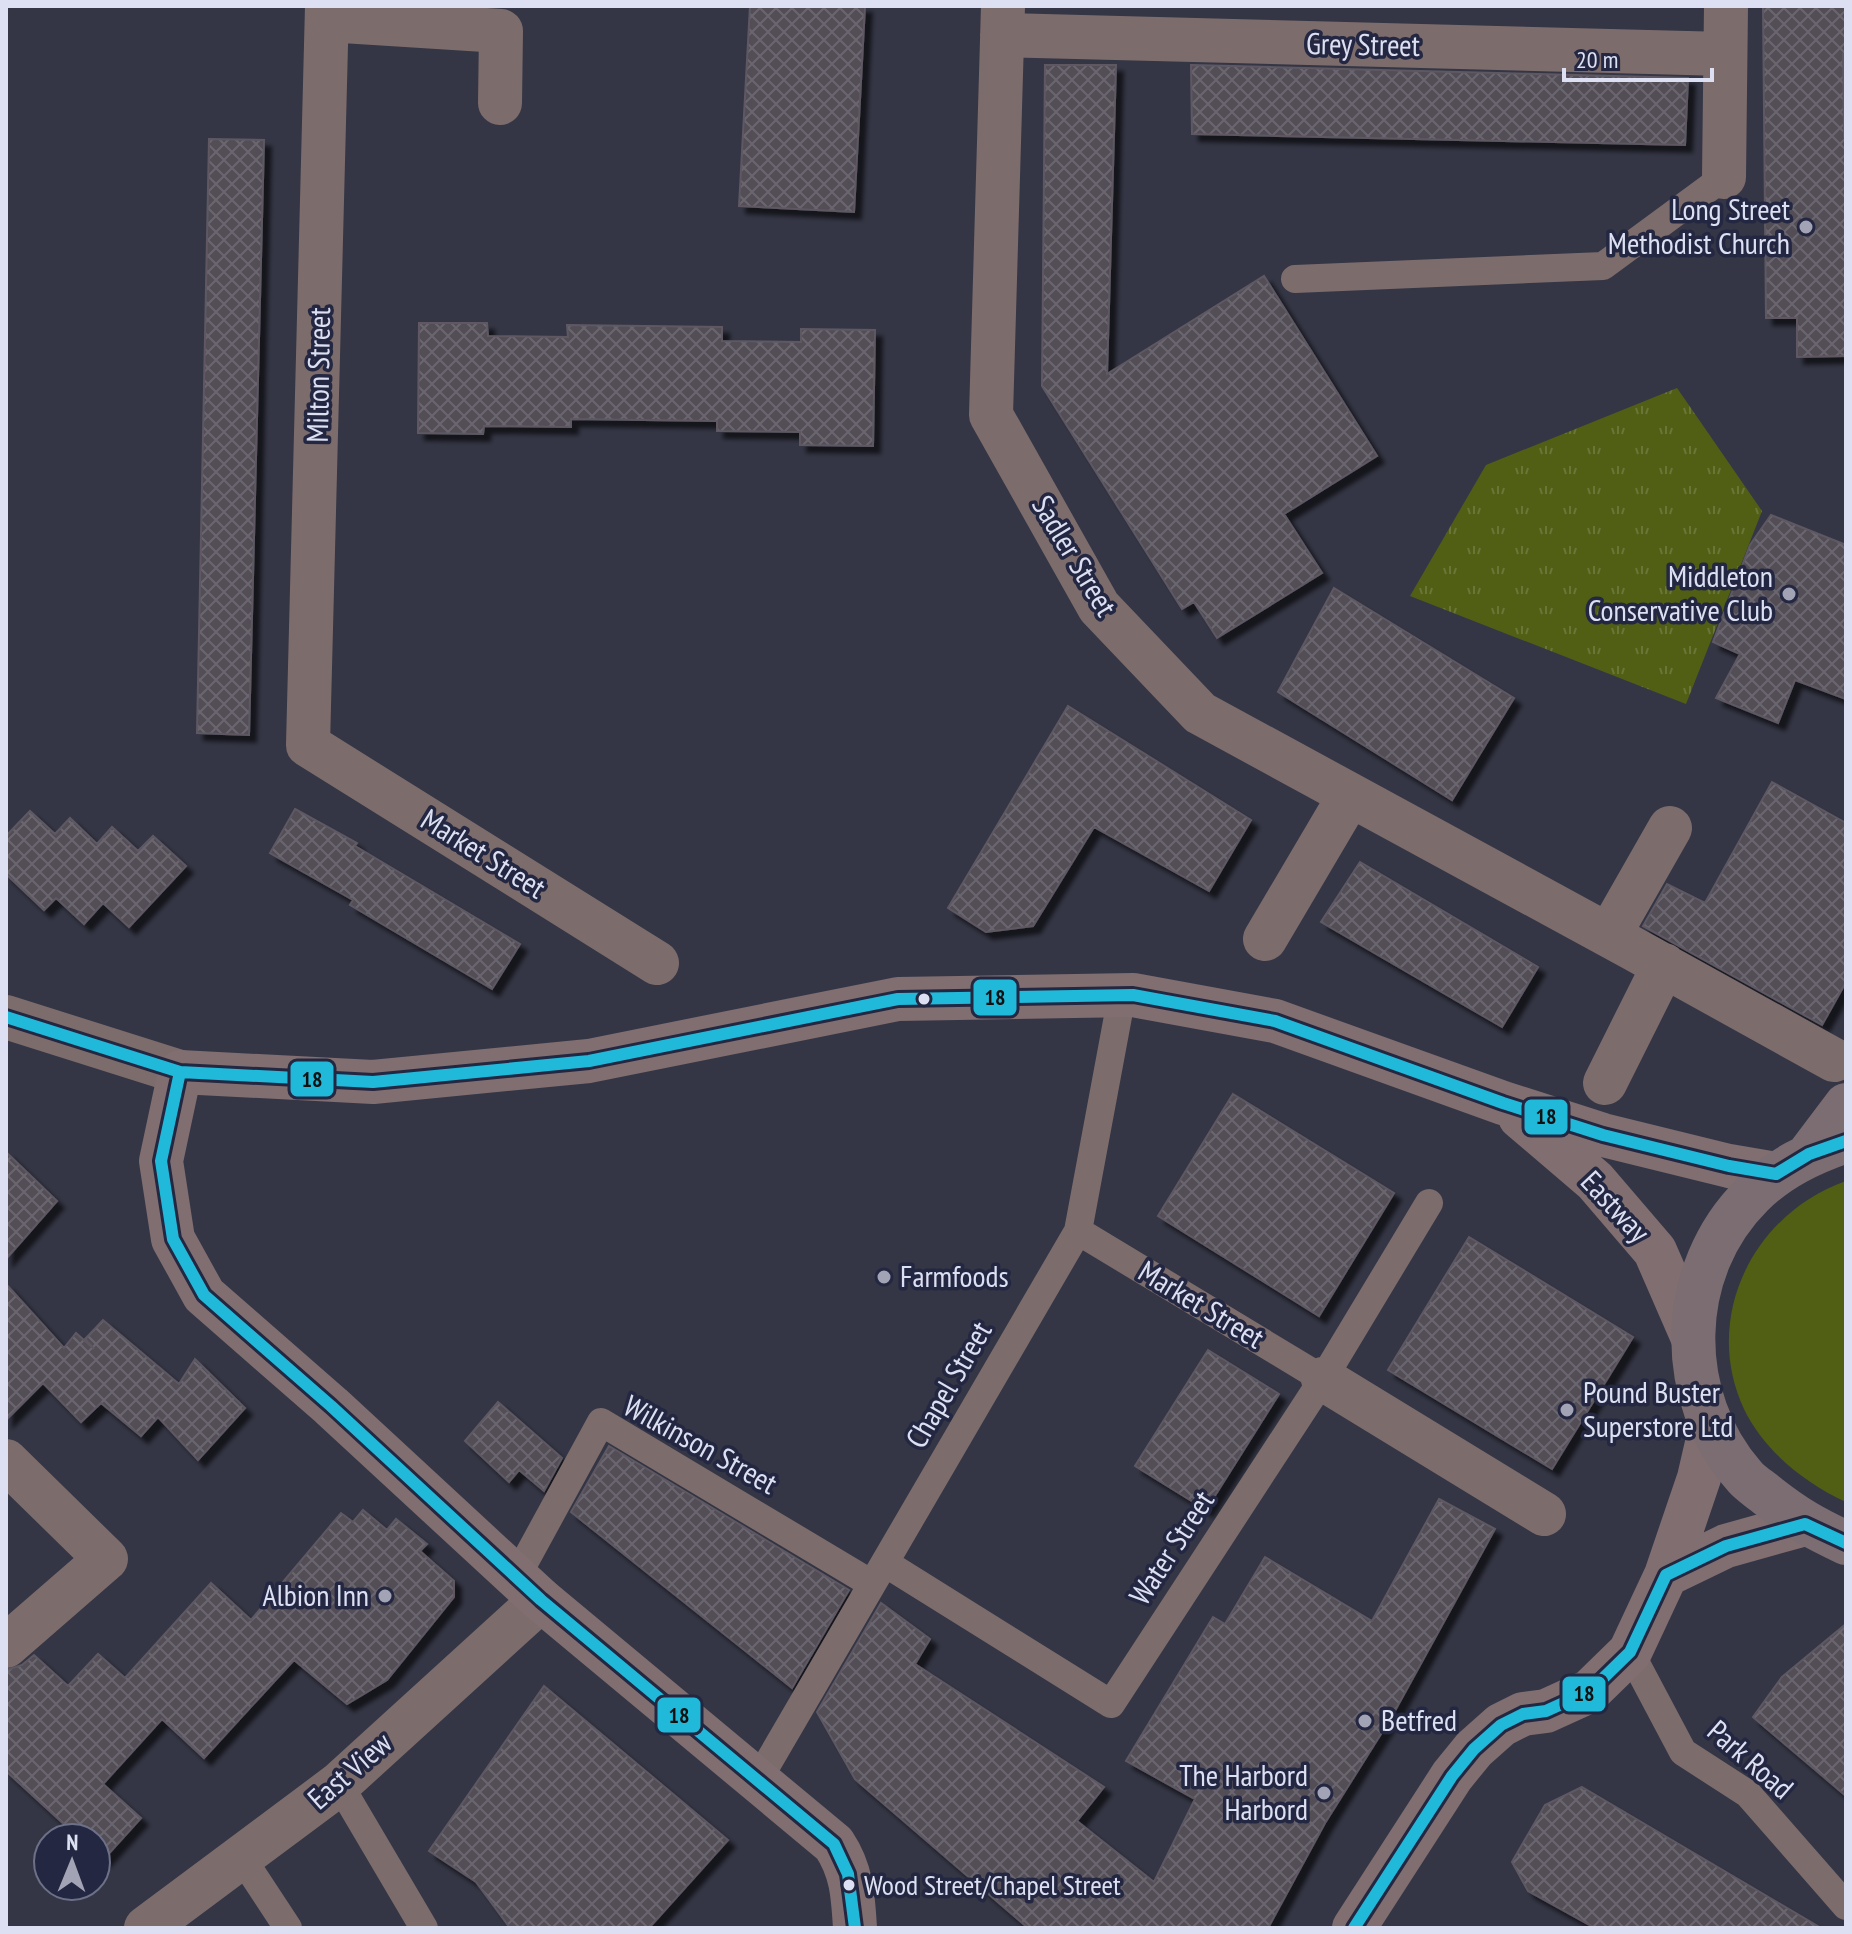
<svg xmlns="http://www.w3.org/2000/svg" width="1852" height="1934" viewBox="0 0 1852 1934" font-family="'PT Sans Narrow',sans-serif">
<style>
.grass{fill:#515f15}
.park{fill:url(#park-tufts)}
.building{fill:url(#building-cross-hatch);stroke:#5e5963;stroke-width:2;filter:url(#shadow)}
.lines{fill:none;stroke-linecap:round;stroke-linejoin:round}
.lane{stroke:#7d6c6c;stroke-width:28}
.street{stroke:#7d6c6c;stroke-width:44}
.secondary{stroke:#806e70;stroke-width:44}
.primary{stroke:#7b6d71;stroke-width:44}
.bus-1-casing{stroke:#232741;stroke-width:18}
.bus-1{stroke:#20b9da;stroke-width:12}
.poi-dot{fill:#a2a4b5;stroke:#232741;stroke-width:3}
.bus-dot{fill:#dde0f2;stroke:#232741;stroke-width:3}
.labels{text-anchor:middle;stroke-width:7;stroke-linejoin:round;paint-order:stroke}
.bus-label{font-size:28px;fill:#dde0f2;stroke:#232741;text-anchor:start}
.street-label{font-size:30px;fill:#dde0f2;stroke:#232741}
.poi-label{font-size:30px;fill:#dde0f2;stroke:#232741;text-anchor:end}
.line-badge{stroke:#232741;stroke-width:3}
.pale-badge-label{font-size:22px;text-anchor:middle;font-weight:bold;fill:#111}
</style>
<defs>
<pattern id="park-tufts" width="24" height="20" patternUnits="userSpaceOnUse" patternTransform="scale(2)"><rect width="24" height="20" fill="#515f15"/><path d="M3 7l-1-3M5 7V3M7 7l1-3M15 17l-1-3M17 17v-4M19 17l1-3" fill="none" stroke="#6a7638"/></pattern>
<pattern id="building-cross-hatch" width="8" height="8" patternUnits="userSpaceOnUse" patternTransform="scale(2)"><rect width="8" height="8" fill="#524d57"/><path d="M0 0l8 8M0 8l8-8" fill="none" stroke="#6a6670"/></pattern>
<filter id="shadow"><feDropShadow dx="7" dy="7" stdDeviation="2" flood-color="#0009"/></filter>
</defs>
<rect width="100%" height="100%" fill="#343645"/>
<!-- grass -->
<path class="grass" d="M1846 1181V1502C1805 1483 1764 1451 1744 1409 1701 1317 1754 1213 1846 1181Z"/>
<!-- park -->
<path class="park" d="M1677 388 1762 511 1686 704 1410 596 1486 465Z"/>
<!-- building -->
<path class="building" d="M750 6H865L854 212 739 206Z
M1763 6H1846V54H1843L1844 137H1846V356L1797 357V318H1766Z
M1045 65H1116L1107 374 1264 276 1377 456 1284 514 1322 573 1217 638 1194 602 1182 609 1042 386Z
M1191 65 1688 78 1685 145 1192 134Z
M209 139 264 140 249 735 197 733Z
M419 323H487L488 336 568 337 567 325 722 327V341L801 342V329L875 330 873 446 800 445V432L717 431V421L571 419V427L484 426 483 434 418 433Z
M1771 515 1846 545V699L1795 680 1778 723 1716 698 1740 654 1713 642 1750 545Z
M1334 588 1514 698 1452 800 1278 692Z
M1068 706 1251 820 1209 891 1094 827 1033 926 986 932 948 908Z
M1772 782 1846 823V982L1822 1025 1643 926 1667 884 1705 903Z
M295 809 357 843 355 846 520 944 492 989 350 905 353 900 270 853Z
M30 811 55 834 70 818 97 844 112 827 138 851 153 836 186 866 129 927 103 903 84 924 56 898 44 910 6 874V836Z
M1360 862 1538 967 1502 1027 1321 922Z
M1233 1094 1394 1193 1319 1316 1158 1216Z
M6 1152 57 1201 6 1259Z
M1469 1237 1633 1337 1552 1469 1388 1370Z
M6 1284 64 1348 76 1333 94 1349 85 1339 103 1320 179 1384 195 1359 245 1408 198 1460 158 1417 141 1436 101 1403 81 1422 43 1383 6 1420Z
M1208 1350 1279 1394 1206 1510 1135 1466Z
M498 1402 562 1458 544 1491 519 1470 509 1482 465 1441Z
M609 1446 849 1590 792 1688 571 1512Z
M1439 1499 1495 1529 1391 1718 1325 1823 1268 1928H1028L855 1779 817 1712 881 1603 930 1639 915 1664 1104 1787 1077 1821 1154 1882 1195 1799 1126 1761 1213 1617 1225 1624 1265 1557 1372 1621Z
M363 1510 387 1530 396 1519 427 1544 420 1551 454 1581V1597L387 1680 347 1704 294 1660 204 1758 162 1719 103 1784 141 1818 103 1860 96 1853V1838H79L6 1771V1670L22 1665 34 1655 68 1686 98 1654 125 1678 211 1583 251 1620 341 1513 353 1522Z
M1846 1624V1796L1753 1717 1782 1677Z
M544 1686 728 1840 649 1928H510L476 1882 429 1851Z
M1582 1787 1821 1928H1595L1528 1891 1512 1862 1545 1805Z"/>
<g class="lines">
<!-- lane -->
<path class="lane" d="M1295 279 1603 266 1724 177
M1078 1231 1323 1379
M885 1563 1111 1704 1323 1379 1429 1203
M517 1576 601 1422 872 1584
M1630 1652 1683 1752 1748 1794 1846 1906
M758 1780 1078 1231 1122 995
M339 1784 424 1928
M242 1858 288 1928"/>
<!-- street -->
<path class="street" d="M327 6 308 745 657 963
M1003 6 991 415 1099 607 1200 713 1630 947 1834 1060
M327 20 501 31 500 103
M1002 35 1725 54
M1724 177 1726 6
M1609 935 1670 828
M1265 939 1350 795
M6 1017 180 1072
M1605 1083 1664 965
M1323 1379 1544 1514
M6 1461 106 1559 6 1646
M146 1928 339 1784 541 1600"/>
<!-- secondary -->
<path class="secondary" d="M1520 1117 1595 1181 1655 1251 1692 1336
M1666 1575 1726 1546 1805 1524
M855 1928C853 1896 852 1871 834 1844L541 1600 331 1406 204 1295 173 1239 161 1161 180 1072 373 1082 589 1061 898 999 1133 995 1275 1021 1503 1103 1603 1135 1729 1166 1776 1174
M1354 1928 1452 1776 1474 1749 1501 1725 1523 1714 1546 1711 1590 1691 1630 1652 1666 1575 1699 1478 1711 1426"/>
<!-- primary -->
<path class="primary" d="M1846 1141C1811 1153 1779 1168 1752 1195 1676 1270 1674 1397 1745 1477 1751 1484 1761 1490 1768 1496 1796 1518 1814 1528 1846 1543
M1809 1154 1846 1105"/>
<defs>
<path id="bus-1" d="M6 1017 180 1072 373 1082 589 1061 898 999 1133 995 1275 1021 1503 1103 1603 1135 1729 1166 1776 1174 1809 1154 1846 1141
M180 1072 161 1161 173 1239 204 1295 331 1406 541 1600 834 1844 848 1874 855 1928
M1354 1928 1452 1776 1474 1749 1501 1725 1523 1714 1546 1711 1590 1691 1630 1652 1666 1575 1726 1546 1805 1524 1846 1543"/>
</defs>
<!-- bus-1 casing -->
<use href="#bus-1" class="bus-1-casing"/>
<!-- bus-1 -->
<use href="#bus-1" class="bus-1"/>
</g>
<!-- markers -->
<g class="poi-dot">
<circle cx="1806" cy="227" r="8"/>
<circle cx="1789" cy="594" r="8"/>
<circle cx="884" cy="1277" r="8"/>
<circle cx="1567" cy="1410" r="8"/>
<circle cx="385" cy="1596" r="8"/>
<circle cx="1365" cy="1721" r="8"/>
<circle cx="1324" cy="1793" r="8"/>
</g>
<g class="bus-dot">
<circle cx="924" cy="999" r="7"/>
<circle cx="849" cy="1885" r="7"/>
</g>
<g class="labels">
<!-- bus labels -->
<g class="bus-label">
<text x="864" y="1895">Wood Street/Chapel Street</text>
</g>
<!-- street labels -->
<g class="street-label">
<text transform="translate(1363 45) rotate(1)" y="10">Grey Street</text>
<text transform="translate(319 375) rotate(-89)" y="10">Milton Street</text>
<text transform="translate(1074 556) rotate(59)" y="10">Sadler Street</text>
<text transform="translate(483 854) rotate(32)" y="10">Market Street</text>
<text transform="translate(1615 1207) rotate(47)" y="10">Eastway</text>
<text transform="translate(1201 1305) rotate(31)" y="10">Market Street</text>
<text transform="translate(949 1385) rotate(-60)" y="10">Chapel Street</text>
<text transform="translate(700 1445) rotate(29)" y="10">Wilkinson Street</text>
<text transform="translate(1172 1548) rotate(-57)" y="10">Water Street</text>
<text transform="translate(1750 1760) rotate(41)" y="10">Park Road</text>
<text transform="translate(350 1771) rotate(-41)" y="10">East View</text>
</g>
<!-- poi labels -->
<g class="poi-label">
<text x="1790" y="220">Long Street<tspan x="1790" dy="34">Methodist Church</tspan></text>
<text x="1773" y="587">Middleton<tspan x="1773" dy="34">Conservative Club</tspan></text>
<text x="900" y="1287" text-anchor="start">Farmfoods</text>
<text x="1583" y="1403" text-anchor="start">Pound Buster<tspan x="1583" dy="34">Superstore Ltd</tspan></text>
<text x="369" y="1606">Albion Inn</text>
<text x="1381" y="1731" text-anchor="start">Betfred</text>
<text x="1308" y="1786">The Harbord<tspan x="1308" dy="34">Harbord</tspan></text>
</g>
</g>
<g class="line-badge">
<rect x="972" y="978" width="46" height="39" rx="8" fill="#20b9da"/>
<rect x="289" y="1060" width="46" height="38" rx="8" fill="#20b9da"/>
<rect x="1523" y="1098" width="46" height="38" rx="8" fill="#20b9da"/>
<rect x="1561" y="1675" width="46" height="38" rx="8" fill="#20b9da"/>
<rect x="656" y="1696" width="46" height="38" rx="8" fill="#20b9da"/>
</g>
<g class="pale-badge-label">
<text x="995" y="1005">18</text>
<text x="312" y="1087">18</text>
<text x="1546" y="1124">18</text>
<text x="1584" y="1701">18</text>
<text x="679" y="1723">18</text>
</g>
<!-- border -->
<rect width="1852" height="1934" fill="none" stroke="#dde0f2" stroke-width="16"/>
<!-- north arrow -->
<g transform="translate(72 1862) rotate(1)"><circle r="38" fill="#232741" stroke="#6d7188" stroke-width="2"/>
<path d="M0-6L14 30L0 20L-14 30Z" fill="#a2a4b5"/>
<text y="-12" font-size="22" font-weight="bold" text-anchor="middle" fill="#dde0f2">N</text>
</g>
<!-- scale -->
<path d="M1564 68v12h148v-12" fill="none" stroke="#dde0f2" stroke-width="4"/>
<text x="1576" y="68" font-size="24" fill="#dde0f2" stroke="#232741" stroke-width="6" paint-order="stroke">20 m</text>
</svg>
